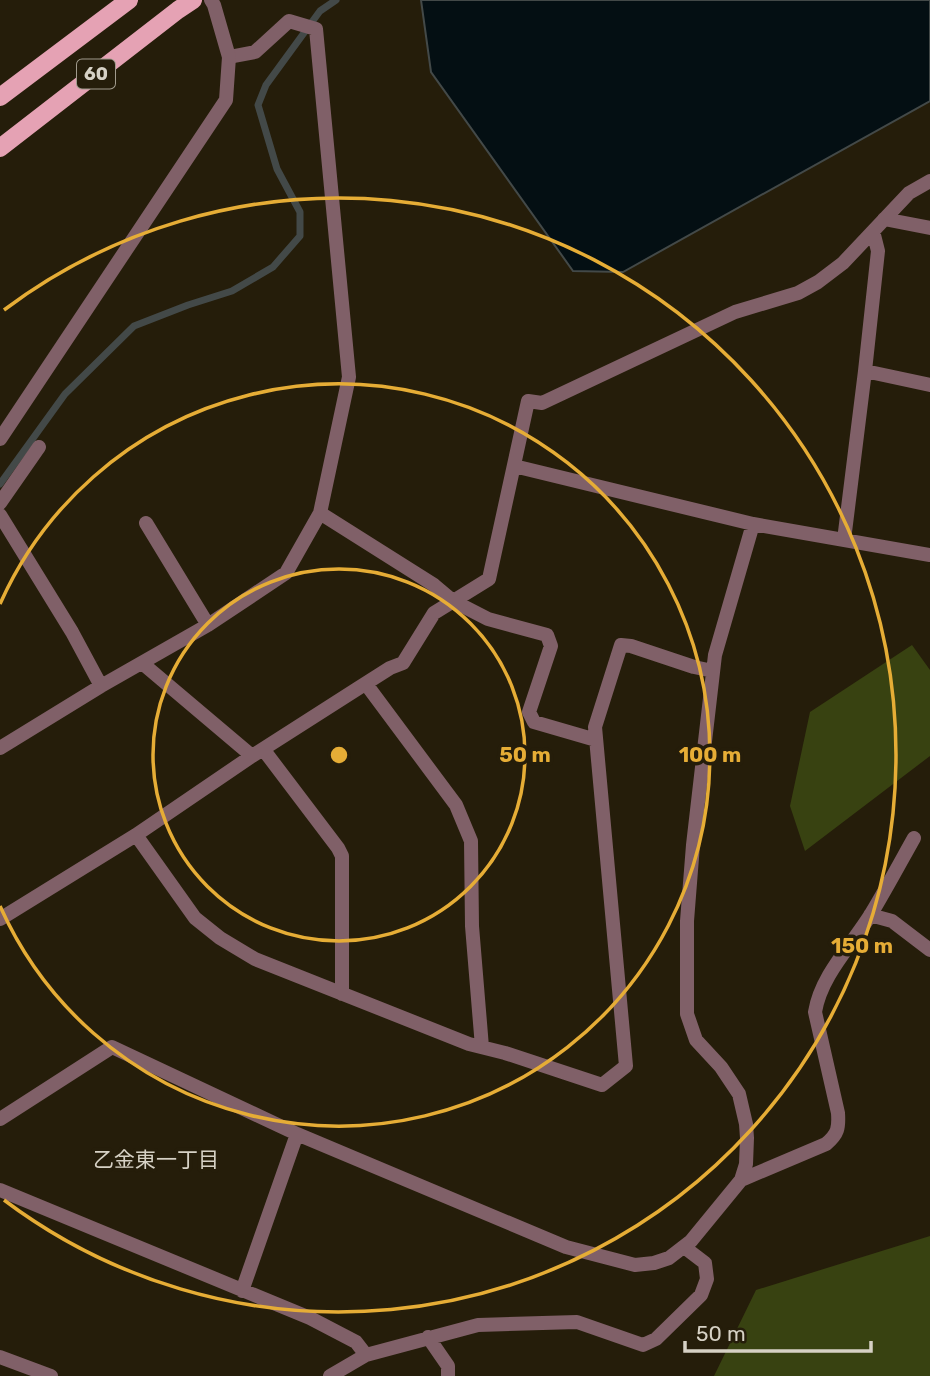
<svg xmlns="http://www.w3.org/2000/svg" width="930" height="1376" viewBox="0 0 930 1376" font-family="Rubik,'Noto Sans JP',sans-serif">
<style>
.green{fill:#384211}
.water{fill:#040f13;stroke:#434948;stroke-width:2}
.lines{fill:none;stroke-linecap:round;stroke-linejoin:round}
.stream{stroke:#434948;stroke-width:7}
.minor{stroke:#806068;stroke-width:14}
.tertiary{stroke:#806068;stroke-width:14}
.primary{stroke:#e5a2b4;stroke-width:18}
.ring{fill:none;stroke:#e6ad36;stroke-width:3.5}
.labels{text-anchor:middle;stroke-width:7;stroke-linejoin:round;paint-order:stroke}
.shield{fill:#251d0a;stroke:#a19b8d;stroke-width:2}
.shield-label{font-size:18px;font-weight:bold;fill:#d6d1c5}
.neighbourhood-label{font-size:21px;fill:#d6d1c5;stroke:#251d0a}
.centre{fill:#e6ad36;stroke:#251d0a;stroke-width:3.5}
.ring-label{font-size:21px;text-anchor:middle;font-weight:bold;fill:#e6ad36;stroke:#251d0a;stroke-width:7;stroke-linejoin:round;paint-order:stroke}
</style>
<rect width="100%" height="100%" fill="#251d0a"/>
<!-- green -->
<path class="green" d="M912 645 930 670V756L805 851 790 806 810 712Z
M930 1236V1376H714L756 1290Z"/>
<!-- water -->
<path class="water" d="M421 0H930V101L623 272 573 271 431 72Z"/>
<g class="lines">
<!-- stream -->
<path class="stream" d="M0 484 65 394 134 326 188 305 232 291 273 267 300 236V212L277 169 258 105 266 85 320 11 336 0"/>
<!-- minor -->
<path class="minor" d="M884 219 930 228
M865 371 930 385
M514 466 753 524 930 555
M0 503 39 447
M320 513 434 585 453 601 488 619 547 635 551 646 529 712 534 722 596 740
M0 515 72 632 101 686
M146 523 208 625
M844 540 865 371 878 251 873 231
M142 663 252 756
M366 684 456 805 471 841 472 926 482 1047
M0 748 101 686 208 625 286 573 320 513 349 377 316 29 289 21 255 52 229 57
M263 749 338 848 342 856V994
M136 835 195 918 220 938 255 959 469 1044 505 1053 602 1085 626 1066 595 727 621 645 631 646 694 667 713 671
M870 915 892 921 930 950
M0 919 136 835 252 756 357 689 390 668 403 663 434 613 489 579 528 401 542 403 735 312 798 293 818 282 843 263 909 193 930 181
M0 1119 112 1047 297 1134 566 1247 635 1265 654 1263 669 1258 691 1241 741 1180 746 1164 747 1138 746 1124 739 1094 721 1067 696 1040 687 1014V921L693 845 715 655 753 524
M741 1180 826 1144C838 1134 839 1128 838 1113L815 1012C821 975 852 945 871 914 886 889 900 863 914 838
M0 1190 310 1318 356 1342 366 1355
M242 1291 297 1134
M428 1337 448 1366V1376
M0 1357 51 1376
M330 1376 366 1355 478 1325 577 1322 643 1345 656 1339 701 1295 707 1279 705 1263 684 1247"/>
<!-- tertiary -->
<path class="tertiary" d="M0 439 226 100 229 57 214 5 211 0"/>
<!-- primary -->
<path class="primary" d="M0 97 129 0
M0 148 178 10 193 0"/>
</g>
<!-- distance rings -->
<g class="ring">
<circle cx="339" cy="755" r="186"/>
<path d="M0 604A371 371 0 1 1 0 906"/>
<path d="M4 310A557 557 0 1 1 4 1200"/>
</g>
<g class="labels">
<!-- shield labels -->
<rect class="shield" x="77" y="59.5" width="38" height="29" rx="5"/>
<g class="shield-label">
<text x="96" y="80">60</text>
</g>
<!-- neighbourhood labels -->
<g class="neighbourhood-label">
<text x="156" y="1167">乙金東一丁目</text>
</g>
</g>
<circle cx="339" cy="755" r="10" class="centre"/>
<g class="ring-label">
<text x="525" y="762">50 m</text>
<text x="710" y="762">100 m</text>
<text x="862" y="953">150 m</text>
</g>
<!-- scale -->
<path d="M685 1341v10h186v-10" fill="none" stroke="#d6d1c5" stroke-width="3.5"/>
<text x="696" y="1341" font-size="21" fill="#d6d1c5" stroke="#251d0a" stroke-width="5" paint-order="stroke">50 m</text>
</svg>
